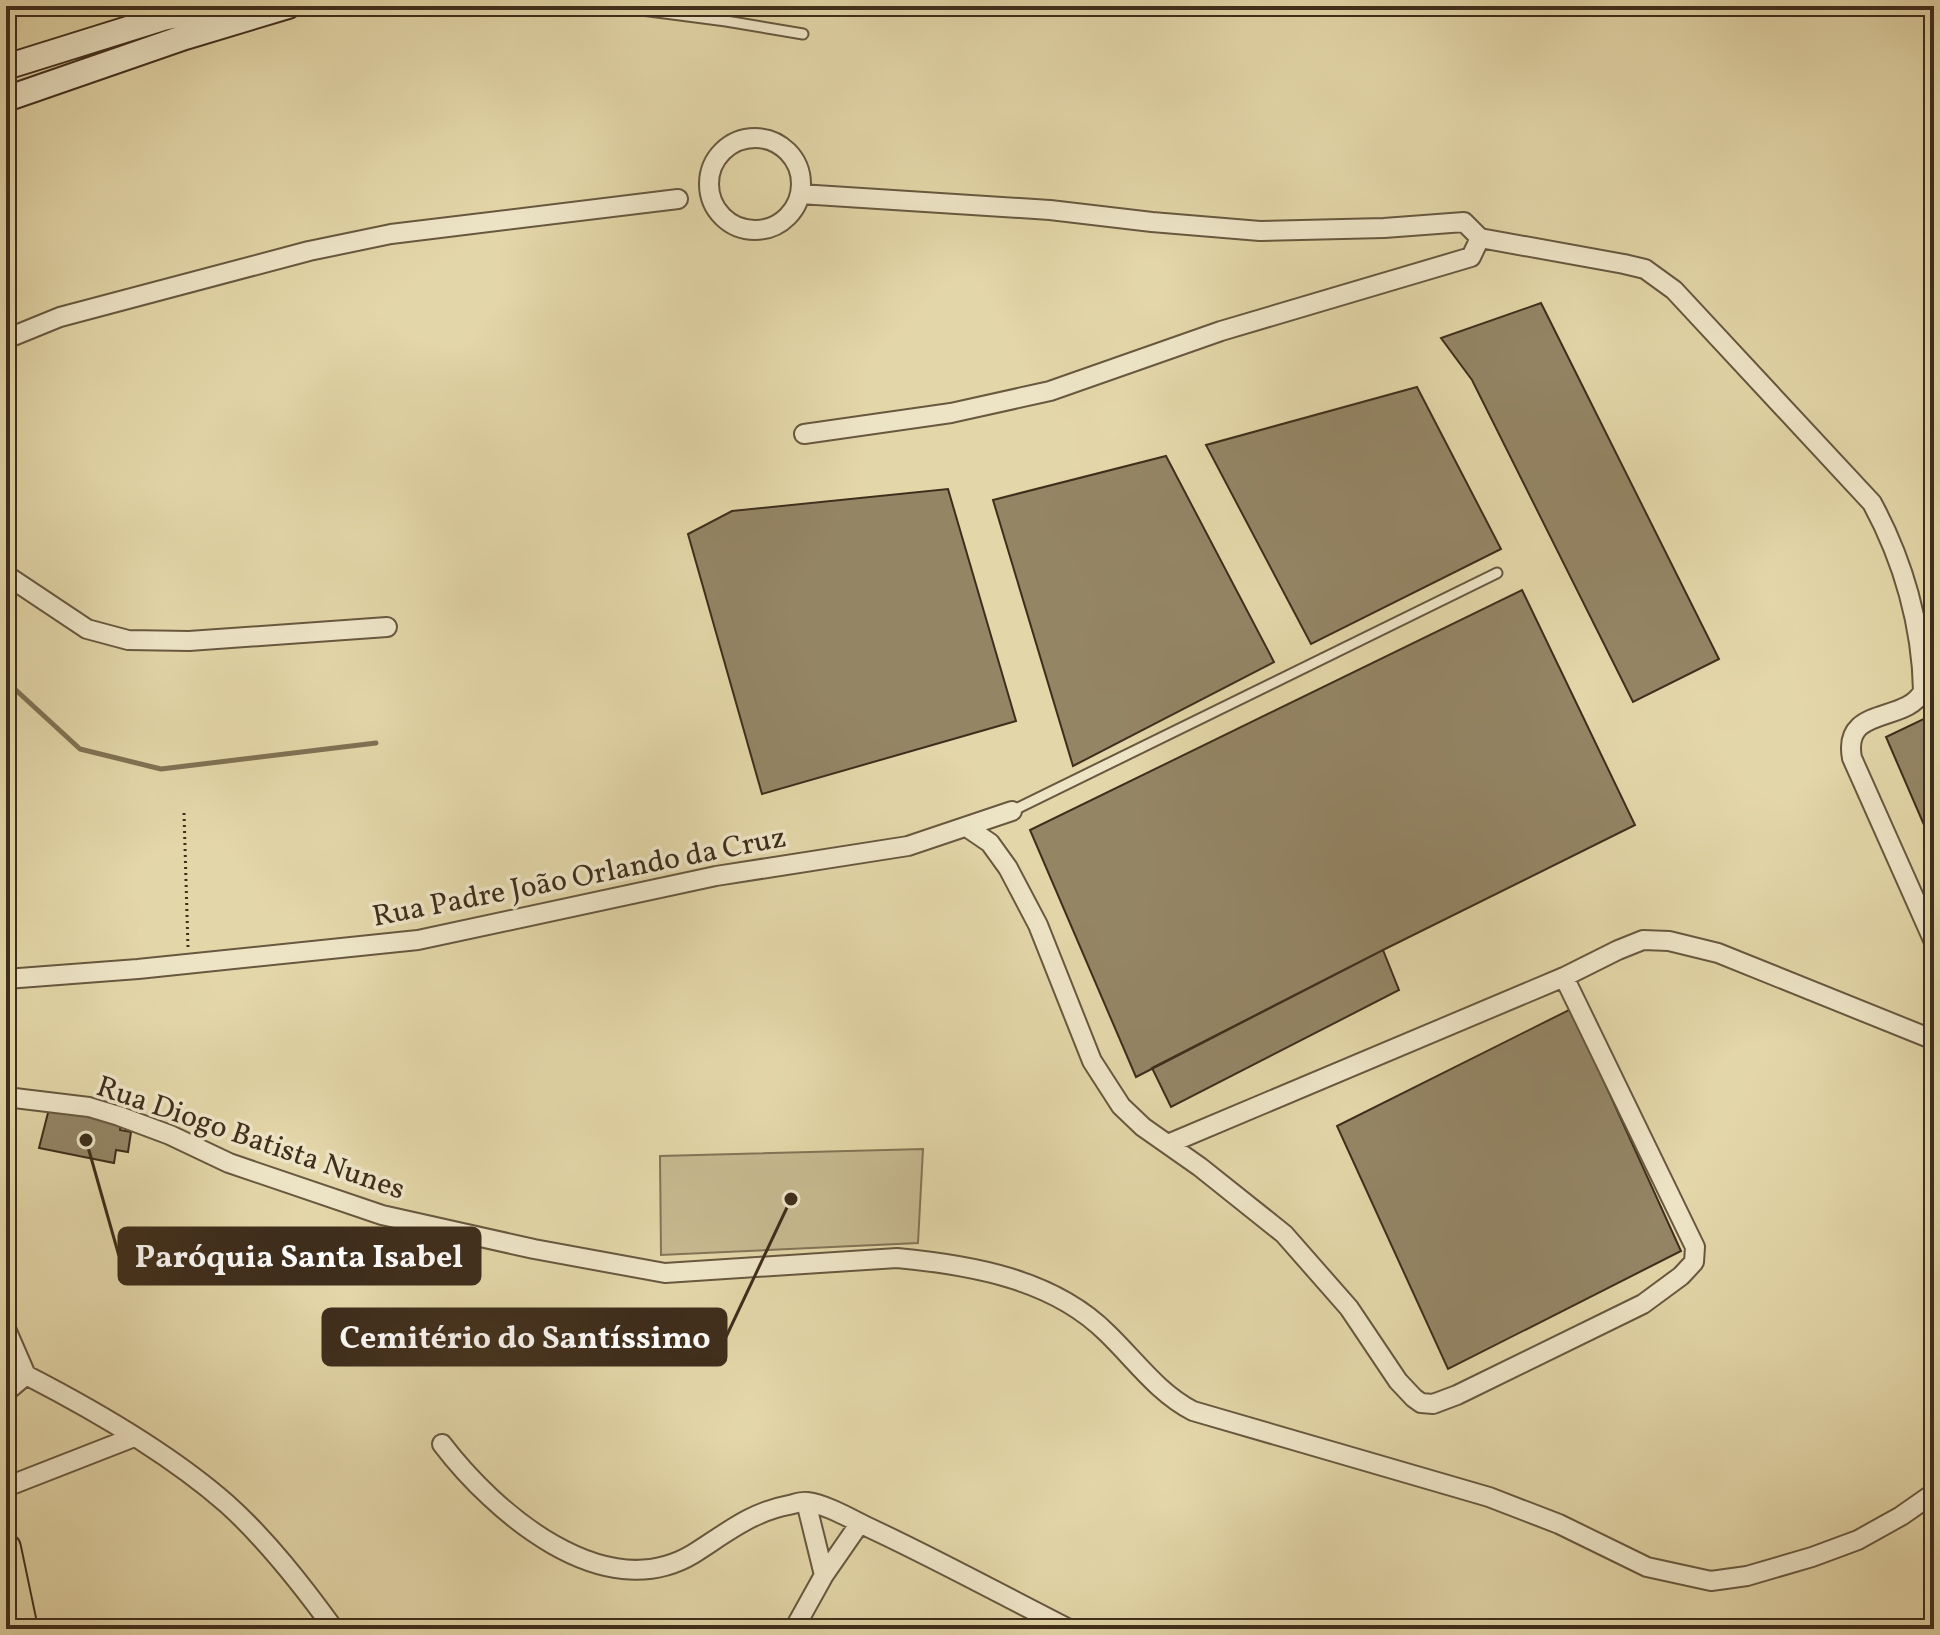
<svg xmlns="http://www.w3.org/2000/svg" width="1940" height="1635" viewBox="0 0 1940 1635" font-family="Vollkorn,serif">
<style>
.green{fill:#c7b990;stroke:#837456;stroke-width:2}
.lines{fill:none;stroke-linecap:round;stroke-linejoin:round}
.stream{stroke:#807153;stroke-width:5}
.building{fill:#948565;stroke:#3f2e1c;stroke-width:2}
.lane-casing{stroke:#68583f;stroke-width:13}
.street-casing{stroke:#68583f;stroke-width:22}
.secondary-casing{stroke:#3f2e1c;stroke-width:28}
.primary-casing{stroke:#3f2e1c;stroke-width:32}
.path{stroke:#3f2e1c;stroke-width:3;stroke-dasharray:2 4;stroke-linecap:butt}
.lane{stroke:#ede4c6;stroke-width:9}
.street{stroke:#ede4c6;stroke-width:18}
.secondary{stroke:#ede4c6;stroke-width:24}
.primary{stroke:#e3d6a8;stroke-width:28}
.labels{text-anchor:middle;stroke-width:7;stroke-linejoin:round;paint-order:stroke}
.street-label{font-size:30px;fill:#3f2e1c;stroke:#ede4c6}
.leader{fill:none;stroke:#3f2e1c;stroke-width:3}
.callout-dot{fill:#3f2e1c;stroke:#ede4c6;stroke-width:3}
.callout{fill:#3f2e1c;stroke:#3f2e1c;stroke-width:3}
.callout-label{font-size:32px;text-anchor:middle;font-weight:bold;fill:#fff}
</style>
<rect width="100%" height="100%" fill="#e3d6a8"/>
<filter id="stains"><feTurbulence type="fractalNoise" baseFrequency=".0025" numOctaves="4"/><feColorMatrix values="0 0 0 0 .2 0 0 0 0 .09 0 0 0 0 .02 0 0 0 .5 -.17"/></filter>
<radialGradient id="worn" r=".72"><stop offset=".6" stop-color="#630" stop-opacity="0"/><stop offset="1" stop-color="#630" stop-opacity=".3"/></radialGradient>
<!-- green -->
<path class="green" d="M923 1149 918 1243 661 1255 660 1156Z"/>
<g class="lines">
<!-- stream -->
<path class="stream" d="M6 681 80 749 161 769 376 743"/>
</g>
<!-- building -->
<path class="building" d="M1541 303 1719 659 1633 702 1472 380 1441 338Z
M1417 387 1501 549 1311 644 1206 445Z
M1166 456 1274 662 1073 766 993 500Z
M948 489 1016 721 762 794 688 534 732 511Z
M1522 590 1635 825 1383 950 1136 1077 1030 830Z
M1934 714V848L1886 737Z
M1383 950 1399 990 1171 1107 1152 1068Z
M1571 1009 1681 1251 1448 1369 1337 1126Z
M50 1105 121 1122 120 1130 131 1132 128 1152 116 1150 114 1163 39 1148Z"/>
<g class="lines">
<defs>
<path id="lane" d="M611 6 726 21 803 34
M1012 811 1497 573"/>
<path id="street" d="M709 184a46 46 0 1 1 92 0a46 46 0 1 1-92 0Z
M800 194 1050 210 1152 222 1260 231 1384 228 1464 222 1480 238 1624 264 1645 269 1674 290 1872 503C1903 560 1922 626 1923 691 1906 724 1842 705 1852 758L1934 942
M6 339 60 317 309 251 391 234 678 199
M804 434 951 413 1050 391 1221 331 1471 257 1480 238
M6 575 87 629 128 640 189 641 387 627
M968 828 990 843 1008 868 1038 925 1092 1061 1121 1106 1143 1127 1200 1167 1284 1234 1349 1308 1398 1381 1414 1398 1421 1403 1433 1404 1457 1395 1643 1304 1681 1276 1694 1262 1695 1247 1564 977 1618 950 1643 940 1669 941 1718 953 1934 1040
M6 979 138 969 418 940 716 876 908 846 1012 811
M6 1097 89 1107 119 1116 170 1135 229 1163 382 1215 534 1249 665 1273 897 1258C971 1265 1053 1279 1107 1333 1135 1360 1158 1393 1193 1411L1489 1497 1559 1524 1647 1567 1711 1581 1747 1576 1812 1557 1858 1540 1901 1516 1934 1493
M1168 1144 1564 977
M6 1329 26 1375
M26 1375C94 1410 169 1453 227 1504 267 1540 302 1585 334 1629
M6 1392 26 1375
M442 1444C493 1511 603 1608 693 1554 725 1534 751 1512 789 1505 794 1504 802 1501 807 1502 829 1505 854 1521 874 1530 940 1561 1004 1596 1069 1629
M6 1487 134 1437
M806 1502 824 1575
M794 1629 824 1575 860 1523"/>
<path id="secondary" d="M6 67 163 18 218 6
M6 99 185 37 288 6"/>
<path id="primary" d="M6 1548 23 1629"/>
</defs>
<!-- lane casing -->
<use href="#lane" class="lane-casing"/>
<!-- street casing -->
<use href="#street" class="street-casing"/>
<!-- secondary casing -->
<use href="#secondary" class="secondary-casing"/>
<!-- primary casing -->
<use href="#primary" class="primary-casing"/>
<!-- path -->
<path class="path" d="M184 813 188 948"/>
<!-- lane -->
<use href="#lane" class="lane"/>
<!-- street -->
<use href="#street" class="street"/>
<!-- secondary -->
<use href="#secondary" class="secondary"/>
<!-- primary -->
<use href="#primary" class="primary"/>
</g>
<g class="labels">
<!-- street labels -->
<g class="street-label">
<text transform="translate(579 876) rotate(-11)" y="10">Rua Padre João Orlando da Cruz</text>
<text transform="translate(251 1137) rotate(19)" y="10">Rua Diogo Batista Nunes</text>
</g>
</g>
<!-- callouts -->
<path class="leader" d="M86 1140L119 1256M791 1199L726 1337"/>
<g class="callout-dot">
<circle cx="86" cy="1140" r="8"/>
<circle cx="791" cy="1199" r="8"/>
</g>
<g class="callout">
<rect x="119" y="1228" width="361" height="56" rx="8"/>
<rect x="323" y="1309" width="403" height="56" rx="8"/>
</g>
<g class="callout-label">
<text x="299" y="1267">Paróquia Santa Isabel</text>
<text x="525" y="1348">Cemitério do Santíssimo</text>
</g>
<!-- margin -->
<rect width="1940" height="1635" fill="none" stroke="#e3d6a8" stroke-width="32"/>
<rect x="8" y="8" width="1924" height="1619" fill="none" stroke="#3f2e1c" stroke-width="4"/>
<rect x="16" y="16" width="1908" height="1603" fill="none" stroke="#3f2e1c" stroke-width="2"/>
<rect width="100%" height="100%" filter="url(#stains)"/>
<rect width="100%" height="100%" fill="url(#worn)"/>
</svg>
